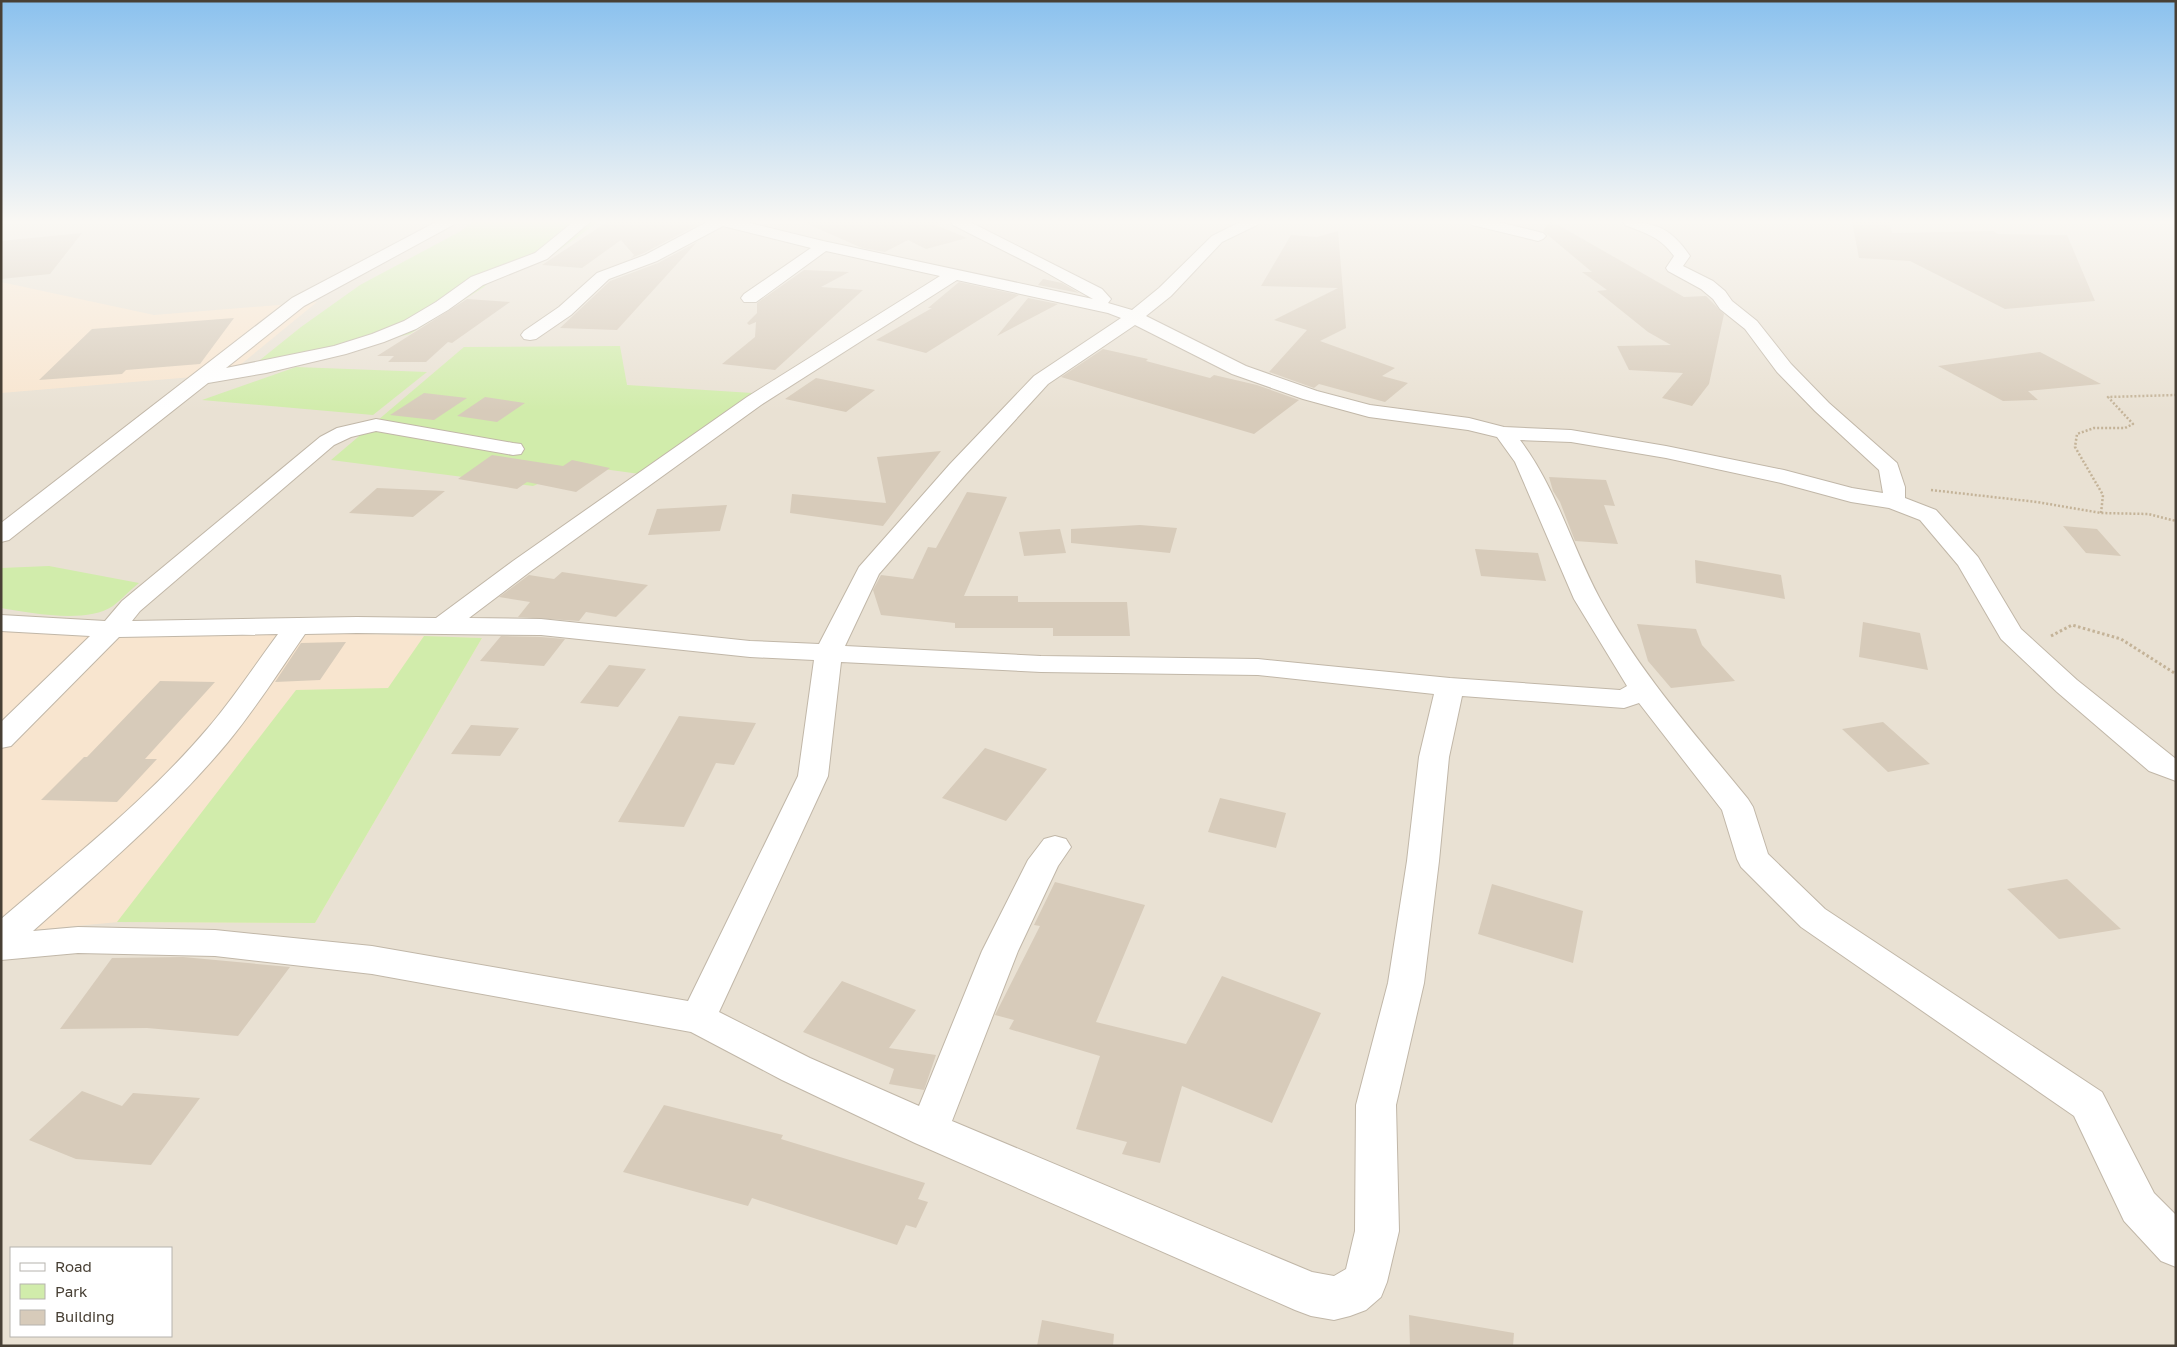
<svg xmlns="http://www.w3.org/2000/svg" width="2177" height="1347" viewBox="0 0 2177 1347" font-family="'Golos Text',sans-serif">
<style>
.residential{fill:#e9e1d3;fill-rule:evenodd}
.commercial{fill:#f8e5cf}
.green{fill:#d1ecab}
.building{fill:#d7cbba}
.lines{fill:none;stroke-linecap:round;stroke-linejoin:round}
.minor-casing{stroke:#c1b7a8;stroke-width:2}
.path-far1{stroke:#c4b398;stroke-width:2.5;stroke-dasharray:2 2;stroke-linecap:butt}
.path{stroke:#c4b398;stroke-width:3;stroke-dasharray:2.5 2.5;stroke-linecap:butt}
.minor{fill:#fff;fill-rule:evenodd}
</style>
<rect width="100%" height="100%" fill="#f4efe6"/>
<!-- residential -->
<path class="residential" d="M1 222H2176V1346H1ZM11 1248H171V1336H11Z"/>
<!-- commercial -->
<path class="commercial" d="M1 282 154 315 317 302 229 374 1 393Z
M216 629 482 638 315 923 119 922 1 933V630Z"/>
<!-- green -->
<path class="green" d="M472 222H598L551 256 501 270 484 287 410 334 324 355 250 368 301 327 360 285 461 231Z
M620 346 627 385 768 394 662 477 581 466 533 486 331 460 464 347Z
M296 367 427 372 373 415 202 400Z
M49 566 139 583C130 590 122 599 113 606 86 624 31 613 1 608V568Z
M424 636 482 638 315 923 117 922 296 690 388 688Z"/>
<!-- building -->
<path class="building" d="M607 222H703L644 253 631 258 634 255 621 240 582 268 542 265Z
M803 222H942L936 225 967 238 926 249 908 240 885 252 862 248Z
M1549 222H1553L1684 297 1706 296 1724 314 1709 384 1692 406 1662 398 1683 373 1629 370 1617 346 1671 345 1648 332 1597 291 1607 290 1582 272H1592L1543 231Z
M1852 222H1889L1892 233 1993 231 1998 234 2067 235 2095 301 2005 309 1910 261 1859 258Z
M1338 231 1346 328 1320 341 1395 368 1382 376 1408 383 1385 402 1319 384 1314 388 1269 372 1307 330 1274 320 1338 288 1261 286 1291 235 1317 237Z
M82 233 50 274 1 279V241Z
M697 242 617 330 560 328 610 281 658 263Z
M804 270 849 272 821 287 863 290 775 370 722 364 755 337 756 322 749 325 747 323 757 313V303Z
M1043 279 1062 283 1079 293 1038 285Z
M959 282 1019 295 926 353 876 340 932 308H928Z
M1028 298 1058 304 997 336Z
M467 299 510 302 452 343 448 342 426 362H388L394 356H377Z
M234 318 200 364 126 370 122 374 39 380 92 329Z
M1103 349 1148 359 1146 361 1210 378 1214 375 1257 385 1299 400 1254 434 1061 377Z
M2040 352 2101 384 2028 391 2038 400 2003 401 1938 366Z
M816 378 875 390 846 412 785 399Z
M424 393 467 398 434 420 390 415Z
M485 397 525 403 497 422 457 416Z
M941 451 883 526 790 513 792 494 886 503 877 457Z
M492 455 563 466 572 460 610 468 576 492 527 482 517 489 458 479Z
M1549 477 1606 480 1615 506 1604 505 1618 544 1575 541 1560 502 1553 491Z
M377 488 445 491 413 517 349 513Z
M967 492 1007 497 964 596H1018V602H1127L1130 636H1053V628H955V623L881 615 873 590 881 575 913 579 928 547 936 548Z
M727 505 720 531 648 535 657 509Z
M1140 525 1177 528 1170 553 1071 543V529Z
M2063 526 2097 529 2121 556 2086 553Z
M1060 529 1066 553 1024 556 1019 532Z
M1475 549 1538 553 1546 581 1481 576Z
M1695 560 1781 575 1785 599 1696 583Z
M562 572 648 585 616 617 586 612 579 621 518 617 530 602 499 597 529 575 554 579Z
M1863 622 1920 633 1928 670 1859 657Z
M1637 624 1696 629 1702 645 1735 681 1671 688 1648 661Z
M501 636 541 637 565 639 544 666 480 661Z
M346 642 320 680 275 682 301 643Z
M609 665 646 669 618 707 580 703Z
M160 681 215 682 145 759H157L117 802 41 800 84 757H87Z
M679 716 756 723 734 765 716 763 684 827 618 822Z
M1883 722 1930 764 1888 772 1842 729Z
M471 725 519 728 500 756 451 754Z
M985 748 1047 769 1006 821 942 798Z
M1220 798 1286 813 1276 848 1208 832Z
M2067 879 2121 929 2059 939 2007 889Z
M1055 882 1145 905 1096 1022 1186 1044 1222 976 1321 1013 1272 1123 1182 1086 1160 1163 1122 1154 1127 1142 1076 1129 1100 1056 1009 1029 1014 1020 995 1015 1040 926 1034 925Z
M1492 884 1583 911 1573 963 1478 934Z
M183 957 290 967 238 1036 147 1028 60 1029 112 958Z
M842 981 916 1010 889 1048 936 1055 924 1090 889 1084 894 1069 803 1032Z
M82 1091 122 1106 133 1093 200 1098 151 1165 76 1159 29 1140Z
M664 1105 783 1135 781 1139 925 1183 918 1199 928 1202 916 1228 906 1225 897 1245 752 1198 748 1206 623 1172Z
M1409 1315 1514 1333 1513 1346H1410Z
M1042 1320 1114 1334 1113 1346H1037Z"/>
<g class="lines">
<defs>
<path id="minor" d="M436 222H455L453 225 304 306 226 368 334 346 372 334 404 321 436 302 471 277 535 253 573 222H590L547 259 483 285 448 310 416 329 384 342 346 354 266 373 208 383 9 540 1 542V523L292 298Z
M707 222H746L823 241 1093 299 1042 270 953 225 951 222H970L1102 289 1111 299 1108 303 1132 310 1159 288 1212 236 1240 222H1259L1257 225 1222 242 1171 296 1146 316 1246 366 1317 391 1370 405 1469 418 1504 427 1571 430 1666 446 1784 470 1852 488 1883 493 1879 470 1815 411 1777 372 1745 329 1720 309 1713 299 1701 289 1668 271 1666 268 1674 256C1659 236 1647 234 1625 225L1623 222C1656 222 1671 228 1690 256L1683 266 1713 281 1725 291 1732 301 1757 321 1791 364 1829 403 1897 463 1905 487V498L1936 510 1978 557 2021 629 2077 680 2176 759V781L2149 771 2057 692 2001 639 1958 565 1920 520 1889 508 1851 502 1781 483 1666 458 1571 442 1520 440C1556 487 1572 547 1600 599 1639 672 1696 735 1748 799L1753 807 1768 854 1825 909 2102 1092 2154 1193 2176 1215V1267L2161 1261 2124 1221 2074 1116 1801 927 1741 867 1737 859 1722 810 1639 703 1624 708 1462 696 1449 757 1439 861 1424 983 1396 1105 1399 1231 1387 1282 1381 1297 1366 1310 1350 1316 1334 1320 1311 1316 1295 1310 915 1143 782 1080 691 1032 372 974 215 956 78 953 1 960V919C72 858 147 800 208 728 233 699 255 665 278 634L119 637 11 746 1 748V722L90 636 1 631V615L105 621 122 601 320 437 337 428 376 419 513 443 521 444 524 449 521 454 513 455 376 431 351 437 334 445 140 611 132 621 357 617 436 618 513 561 747 397 940 276 826 251 756 302H744L741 298 744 294 811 248 723 226 657 261 609 279 571 315 536 339 530 340 524 339 521 335 524 331 559 307 597 273 645 255ZM957 280 1108 313 1121 318 1034 376 950 464 859 567 819 644 750 641 541 619 469 618 531 571 761 405ZM1135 325 1232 374 1303 399 1369 417 1468 430 1497 437 1515 462 1574 599 1627 686 1620 690 1450 678 1258 659 1041 656 845 646 879 574 966 474 1048 384ZM357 633 541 635 750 657 814 660 798 776 688 1001 372 946 215 930 78 927 33 931C100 871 170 812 228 742 256 708 280 670 305 634ZM841 662 1041 672 1258 675 1434 694 1419 757 1407 861 1388 983 1356 1105 1355 1231 1346 1269 1334 1276 1312 1272 952 1121 1018 951 1058 866 1071 847 1066 839 1055 836 1044 839 1028 860 982 951 919 1106 810 1058 719 1012 828 776Z
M1470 222H1498L1543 233 1546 236 1543 239 1538 241 1472 225Z"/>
</defs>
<!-- minor casing -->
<use href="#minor" class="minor-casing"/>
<!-- path-far1 -->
<path class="path-far1" d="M1931 490 2037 502 2101 513 2148 514 2176 521
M2101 513 2103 495 2075 447 2077 434 2094 428H2125L2133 424 2108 397 2176 395"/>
<!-- path -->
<path class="path" d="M2051 636 2072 625 2121 639 2176 674"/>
<!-- minor -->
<use href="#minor" class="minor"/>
</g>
<!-- sky -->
<linearGradient id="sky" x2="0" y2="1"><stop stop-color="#8ac1ee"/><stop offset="0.54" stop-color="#faf8f4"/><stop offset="1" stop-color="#faf8f4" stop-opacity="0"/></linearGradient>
<rect width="2177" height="411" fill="url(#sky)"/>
<!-- border -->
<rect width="2177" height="1347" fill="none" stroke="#484035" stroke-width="5"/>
<!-- legend -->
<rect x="10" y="1247" width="162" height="90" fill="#ffffff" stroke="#b6b3ae"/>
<rect x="20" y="1263" width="25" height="8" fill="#ffffff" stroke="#b6b3ae"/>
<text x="55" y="1272" font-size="15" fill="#484035">Road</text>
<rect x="20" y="1284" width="25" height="15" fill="#d1ecab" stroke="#b6b3ae"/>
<text x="55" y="1297" font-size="15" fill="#484035">Park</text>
<rect x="20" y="1310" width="25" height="15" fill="#d7cbba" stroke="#b6b3ae"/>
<text x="55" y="1322" font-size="15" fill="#484035">Building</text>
</svg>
